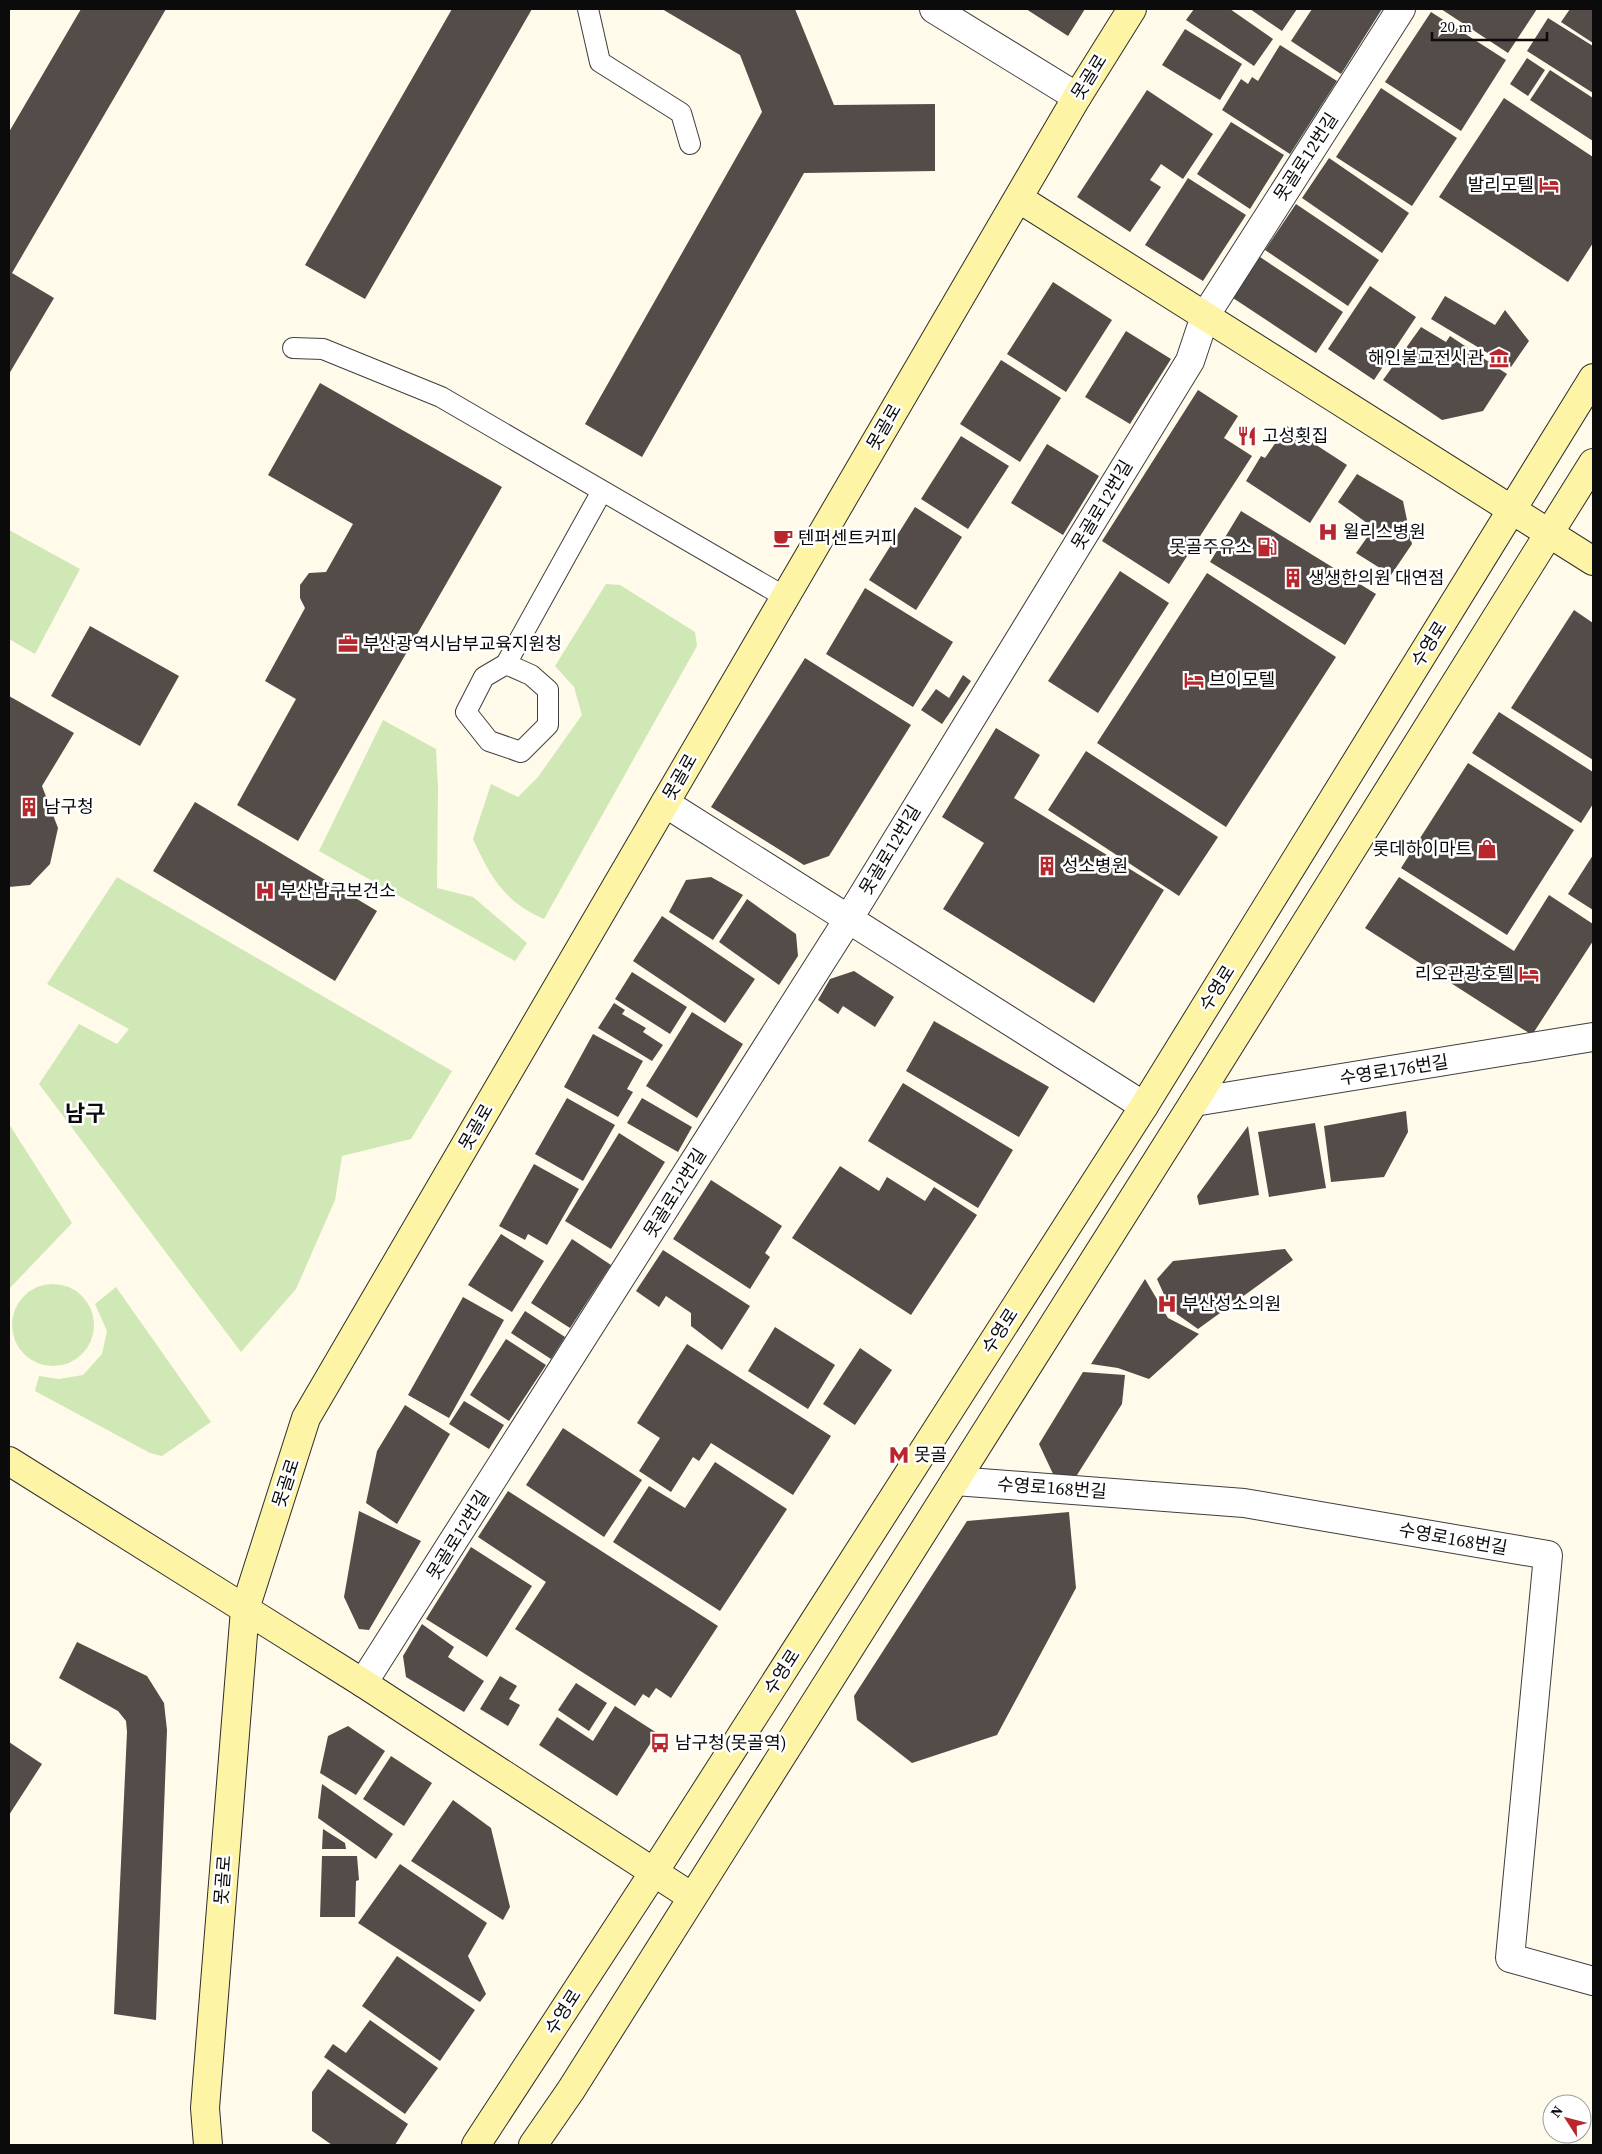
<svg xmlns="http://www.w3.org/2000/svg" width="1602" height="2154" viewBox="0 0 1602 2154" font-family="'Source Serif 4','Noto Sans KR',serif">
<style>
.green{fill:#cfe8b5}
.building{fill:#544c48}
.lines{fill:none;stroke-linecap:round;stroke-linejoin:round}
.lane-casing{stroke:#3e3e3e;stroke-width:22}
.street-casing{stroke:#3e3e3e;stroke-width:30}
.secondary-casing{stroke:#2d2d2d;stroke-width:30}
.lane{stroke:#fff;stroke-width:20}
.street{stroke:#fff;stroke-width:28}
.secondary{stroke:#fef4a5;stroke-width:28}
.labels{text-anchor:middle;stroke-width:5;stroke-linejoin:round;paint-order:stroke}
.street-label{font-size:18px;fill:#0b0b0b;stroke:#fff}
.poi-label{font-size:18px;fill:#0b0b0b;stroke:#fff;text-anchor:start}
.district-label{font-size:22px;font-weight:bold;fill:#0b0b0b;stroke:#fff}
</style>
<rect width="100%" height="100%" fill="#fffaea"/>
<!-- green -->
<path class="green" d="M9 530 80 569 35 654 9 639Z
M606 584 620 585 695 632 697 646 544 919C504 902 490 876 473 839L491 784 518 797 538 777 582 715 574 687 555 666Z
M383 720 436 749 438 787 437 888 473 897 527 943 515 961 319 851Z
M117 877 452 1071 411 1139 342 1156 335 1200 296 1289 241 1352 39 1084 79 1024 117 1044 129 1029 47 984Z
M9 1124 72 1223 9 1289Z
M12 1325a41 41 0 1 1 82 0a41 41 0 1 1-82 0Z
M116 1287 211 1422 162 1456 150 1453 35 1391 39 1376 59 1379 83 1375 102 1354 107 1331 95 1304Z"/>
<!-- building -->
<path class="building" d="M81 9H166L12 273 54 298 9 374V132Z
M452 9H532L365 299 305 265Z
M662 9H795L834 105 935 104V171L804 173 642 457 585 424 762 112 740 55Z
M1026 9H1085L1068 36Z
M1194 9H1230L1273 39 1254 66 1186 20Z
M1250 9H1297L1282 31Z
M1312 9H1382L1341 74 1291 41Z
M1441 9H1537L1508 53Z
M1570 9H1593V43L1561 22Z
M1431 12 1506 60 1461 131 1385 82Z
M1548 18 1593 46V93L1527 51Z
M1185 29 1242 64 1220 100 1162 65Z
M1280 45 1337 81 1290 154 1222 110 1241 79 1248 84 1252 77 1258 81Z
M1527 58 1545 70 1528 96 1510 84Z
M1550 70 1593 98V141L1530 100Z
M1381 88 1457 138 1412 206 1336 157Z
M1147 90 1213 134 1183 179 1161 164 1150 180 1161 187 1130 232 1077 197Z
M1504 98 1593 157V243L1568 282 1439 197Z
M1231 122 1284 155 1250 209 1197 174Z
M1329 158 1409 213 1382 253 1302 198Z
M1188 178 1246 215 1203 281 1145 245Z
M1296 204 1379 260 1348 306 1265 250Z
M1260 257 1343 312 1316 353 1233 298Z
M1053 282 1112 320 1066 392 1007 354Z
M1370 286 1416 317 1374 380 1328 349Z
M1445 296 1495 325 1505 310 1529 341 1511 367 1431 319Z
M1421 327 1446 342 1450 336 1507 374 1483 411 1442 420 1383 380Z
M1126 331 1171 359 1130 424 1085 397Z
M1001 360 1061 398 1020 462 960 424Z
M320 383 502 487 298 841 237 805 296 699 265 681 305 608 300 598V585L309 573 326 572 353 524 268 475Z
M1198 390 1238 416 1224 438 1252 456 1169 584 1102 541Z
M1287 426 1347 465 1310 523 1246 481 1261 456 1265 458Z
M961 436 1009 466 968 529 921 499Z
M1047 444 1099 476 1063 535 1011 503Z
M1357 474 1403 501 1412 544 1391 575 1356 553 1368 536 1362 532 1367 523 1338 502Z
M915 507 962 537 916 610 869 580Z
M1241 511 1376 594 1345 645 1210 562Z
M1120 571 1169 603 1098 713 1048 681Z
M1207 573 1336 657 1226 827 1097 743Z
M865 588 953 642 913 707 826 654Z
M1574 610 1593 623V760L1511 708Z
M90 626 179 676 140 746 51 696Z
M805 658 911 725 829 856 804 865 711 807Z
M963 675 971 681 942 724 921 710 936 689 949 698Z
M9 696 74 733 42 786 58 828 50 864 30 885 9 887Z
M1499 712 1593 772V804L1581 823 1472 753Z
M996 728 1040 755 1014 798 1164 890 1094 1003 943 909 984 843 942 817Z
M1086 751 1218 837 1179 896 1048 810Z
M1468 763 1574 830 1507 935 1401 868Z
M195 802 377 911 335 981 153 871Z
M1593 855V910L1568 894Z
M711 877 743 895 713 940 669 912 686 880Z
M1399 877 1514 951 1549 895 1593 924V941L1532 1035 1365 928Z
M747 899 796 934 798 956 779 985 719 942Z
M662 916 755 979 725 1023 633 961Z
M854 971 894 997 875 1027 843 1006 838 1014 818 1000 830 979Z
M632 972 687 1007 670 1034 615 999Z
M614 1003 625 1010 622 1014 646 1028 643 1032 663 1045 652 1061 598 1028Z
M692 1012 743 1044 697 1118 646 1086Z
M934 1021 1049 1087 1019 1137 906 1071Z
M593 1034 643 1061 627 1089 633 1092 618 1117 564 1087Z
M903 1083 1013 1150 978 1208 868 1141Z
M567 1098 615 1125 583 1181 535 1154Z
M642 1098 692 1127 678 1152 627 1123Z
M1406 1111 1408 1132 1384 1177 1331 1182 1324 1126Z
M1315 1123 1326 1188 1269 1197 1258 1132Z
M1248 1126 1259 1195 1199 1205 1197 1196Z
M619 1133 665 1162 611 1249 565 1221Z
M534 1164 579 1189 547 1245 528 1234 525 1240 499 1226Z
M840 1166 879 1191 887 1177 925 1201 934 1187 977 1215 911 1315 792 1238Z
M711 1180 782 1226 765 1253 770 1257 750 1289 673 1239Z
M501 1234 544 1261 512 1312 468 1285Z
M572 1239 611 1265 570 1328 531 1303Z
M1285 1249 1293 1260 1198 1329 1171 1310 1157 1279 1173 1261Z
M663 1250 750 1306 722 1350 691 1326V1313L666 1296 659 1307 636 1291Z
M1145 1279 1168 1318 1199 1334 1149 1379 1118 1368 1091 1364Z
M463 1297 504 1320 449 1418 408 1395Z
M525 1311 565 1337 551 1359 511 1333Z
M775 1327 835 1365 808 1409 748 1371Z
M506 1339 546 1365 509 1421 470 1395Z
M687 1344 831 1436 793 1495 711 1443 699 1461 693 1457 671 1492 639 1471 660 1438 637 1423Z
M860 1348 892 1370 855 1425 823 1404Z
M1083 1372 1125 1375 1122 1404 1077 1475 1054 1476 1039 1444Z
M464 1401 504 1425 489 1449 449 1424Z
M405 1405 450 1434 397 1524 366 1503 377 1451Z
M563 1428 642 1480 604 1537 526 1485Z
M715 1462 787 1509 720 1611 613 1542 649 1486 685 1508Z
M508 1491 718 1626 671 1698 656 1688 649 1698 643 1694 635 1706 515 1629 546 1582 478 1537Z
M359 1511 421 1541 369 1630 359 1629 344 1597Z
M1069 1512 1076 1588 997 1735 912 1763 857 1720 854 1696 967 1521Z
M471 1547 532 1586 487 1657 426 1619Z
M422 1624 454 1647 448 1657 484 1681 464 1712 406 1677 403 1656Z
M77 1642 147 1676 164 1703 167 1730 156 2020 114 2014 127 1732 126 1721 118 1711 59 1678Z
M500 1676 517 1686 509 1699 520 1705 508 1726 480 1709Z
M576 1683 607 1703 589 1731 558 1710Z
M615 1706 657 1733 617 1796 539 1745 557 1717 593 1741Z
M348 1726 385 1751 356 1795 320 1773 328 1736Z
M9 1742 42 1764 9 1815Z
M391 1756 432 1783 404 1826 363 1799Z
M322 1784 393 1834 376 1859 318 1818Z
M453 1800 491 1828 510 1907 503 1920 411 1861Z
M323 1829 345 1843 346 1849H322Z
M322 1856H357L359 1880 356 1881 355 1917H320Z
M400 1864 487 1923 468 1956 486 1994 480 2002 358 1923Z
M397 1956 475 2010 440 2061 362 2006Z
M370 2020 438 2068 405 2114 324 2057 333 2044 346 2053Z
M328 2069 408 2124 395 2145H332L312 2131V2092Z"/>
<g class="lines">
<defs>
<path id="lane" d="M588 9 600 62 681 113 690 144
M293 348 323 349 441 397 785 597
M506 664 531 675 548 690V725L521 752 489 741 466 712 484 677 506 664 602 491"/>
<path id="street" d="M934 9 1077 97
M665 803 1144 1106
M1194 1102 1593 1037
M955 1481 1244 1503 1548 1555 1510 1958 1593 1981
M363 1683 849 918 1190 361 1205 316 1401 9"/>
<path id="secondary" d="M1018 198 1593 561
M9 1461 363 1683 692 1897
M208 2145 205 2108 245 1609 306 1418 1077 97 1132 9
M476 2145 654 1872 1144 1106 1593 378
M533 2145 571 2090 1194 1102 1593 463"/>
</defs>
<!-- lane casing -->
<use href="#lane" class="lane-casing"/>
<!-- street casing -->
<use href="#street" class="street-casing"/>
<!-- secondary casing -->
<use href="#secondary" class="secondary-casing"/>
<!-- lane -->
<use href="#lane" class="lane"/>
<!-- street -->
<use href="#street" class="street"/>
<!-- secondary -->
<use href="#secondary" class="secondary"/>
</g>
<!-- icons -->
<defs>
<symbol id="hotel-bare" viewBox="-9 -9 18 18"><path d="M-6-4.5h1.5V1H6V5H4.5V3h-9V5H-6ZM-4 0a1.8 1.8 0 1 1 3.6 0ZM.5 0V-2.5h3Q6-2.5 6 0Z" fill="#b8262e" stroke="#fff" stroke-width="2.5" paint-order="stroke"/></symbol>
<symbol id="museum-bare" viewBox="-9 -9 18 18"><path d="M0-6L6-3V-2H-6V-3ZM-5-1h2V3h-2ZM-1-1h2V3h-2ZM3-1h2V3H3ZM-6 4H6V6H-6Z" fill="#b8262e" stroke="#fff" stroke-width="2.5" paint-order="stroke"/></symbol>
<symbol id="restaurant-bare" viewBox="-9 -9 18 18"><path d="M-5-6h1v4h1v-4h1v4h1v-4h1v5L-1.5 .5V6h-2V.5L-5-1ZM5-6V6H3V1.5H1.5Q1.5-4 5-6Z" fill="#b8262e" stroke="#fff" stroke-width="2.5" paint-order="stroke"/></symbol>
<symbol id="hospital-bare" viewBox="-9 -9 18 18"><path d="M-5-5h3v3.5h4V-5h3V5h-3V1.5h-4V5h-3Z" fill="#b8262e" stroke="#fff" stroke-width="2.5" paint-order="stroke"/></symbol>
<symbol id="cafe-bare" viewBox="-9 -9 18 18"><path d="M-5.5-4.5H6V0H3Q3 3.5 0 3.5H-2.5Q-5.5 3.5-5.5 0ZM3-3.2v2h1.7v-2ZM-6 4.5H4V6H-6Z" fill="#b8262e" stroke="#fff" stroke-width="2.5" paint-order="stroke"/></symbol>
<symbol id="fuel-bare" viewBox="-9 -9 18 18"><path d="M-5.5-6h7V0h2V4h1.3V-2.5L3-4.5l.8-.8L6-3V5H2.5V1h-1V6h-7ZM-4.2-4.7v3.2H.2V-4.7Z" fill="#b8262e" stroke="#fff" stroke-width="2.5" paint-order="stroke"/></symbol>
<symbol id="building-bare" viewBox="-9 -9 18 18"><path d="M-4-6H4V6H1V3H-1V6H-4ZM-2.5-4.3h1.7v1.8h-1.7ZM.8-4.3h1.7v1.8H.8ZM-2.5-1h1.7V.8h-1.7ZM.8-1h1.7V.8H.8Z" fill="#b8262e" stroke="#fff" stroke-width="2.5" paint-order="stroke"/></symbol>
<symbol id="office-bare" viewBox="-9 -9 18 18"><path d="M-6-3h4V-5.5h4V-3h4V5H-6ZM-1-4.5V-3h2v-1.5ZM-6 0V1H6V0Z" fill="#b8262e" stroke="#fff" stroke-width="2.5" paint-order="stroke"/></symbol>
<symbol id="shop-bare" viewBox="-9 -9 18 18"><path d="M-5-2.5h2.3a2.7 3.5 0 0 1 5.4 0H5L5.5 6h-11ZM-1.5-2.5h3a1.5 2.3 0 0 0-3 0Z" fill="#b8262e" stroke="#fff" stroke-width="2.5" paint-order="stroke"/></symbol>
<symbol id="metro-bare" viewBox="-9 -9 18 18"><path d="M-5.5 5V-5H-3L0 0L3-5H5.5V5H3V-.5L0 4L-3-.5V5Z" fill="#b8262e" stroke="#fff" stroke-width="2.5" paint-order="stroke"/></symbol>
<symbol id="bus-bare" viewBox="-9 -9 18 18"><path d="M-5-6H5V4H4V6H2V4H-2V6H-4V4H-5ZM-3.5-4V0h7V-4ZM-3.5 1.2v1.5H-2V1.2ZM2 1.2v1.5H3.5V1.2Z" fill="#b8262e" stroke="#fff" stroke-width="2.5" paint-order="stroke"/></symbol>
</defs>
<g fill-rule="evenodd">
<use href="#hotel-bare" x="1535" y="171" width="28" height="28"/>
<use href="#museum-bare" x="1485" y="344" width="28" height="28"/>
<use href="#restaurant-bare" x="1233" y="422" width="28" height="28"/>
<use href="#hospital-bare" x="1314" y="518" width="28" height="28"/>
<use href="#cafe-bare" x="769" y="524" width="28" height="28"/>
<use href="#fuel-bare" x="1253" y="533" width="28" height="28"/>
<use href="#building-bare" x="1279" y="564" width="28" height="28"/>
<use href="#office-bare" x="334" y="630" width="28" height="28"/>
<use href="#hotel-bare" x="1180" y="666" width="28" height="28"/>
<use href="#building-bare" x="15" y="793" width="28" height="28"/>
<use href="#shop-bare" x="1473" y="835" width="28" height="28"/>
<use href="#building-bare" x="1033" y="852" width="28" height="28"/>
<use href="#hospital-bare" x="251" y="877" width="28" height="28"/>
<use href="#hotel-bare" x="1515" y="960" width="28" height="28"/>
<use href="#hospital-bare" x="1153" y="1290" width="28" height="28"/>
<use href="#metro-bare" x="885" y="1441" width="28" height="28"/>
<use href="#bus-bare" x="646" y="1729" width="28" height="28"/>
</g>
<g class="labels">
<!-- street labels -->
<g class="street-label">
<text transform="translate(1089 77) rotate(-58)" y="6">못골로</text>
<text transform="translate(1306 157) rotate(-57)" y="6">못골로12번길</text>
<text transform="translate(884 427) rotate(-60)" y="6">못골로</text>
<text transform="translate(1102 505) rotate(-59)" y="6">못골로12번길</text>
<text transform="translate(1429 644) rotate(-58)" y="6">수영로</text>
<text transform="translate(680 777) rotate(-60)" y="6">못골로</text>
<text transform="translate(890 850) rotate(-59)" y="6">못골로12번길</text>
<text transform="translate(1217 988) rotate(-58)" y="6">수영로</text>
<text transform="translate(1394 1070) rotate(-9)" y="6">수영로176번길</text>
<text transform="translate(476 1127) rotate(-60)" y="6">못골로</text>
<text transform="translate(675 1193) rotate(-58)" y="6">못골로12번길</text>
<text transform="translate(1000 1331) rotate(-57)" y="6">수영로</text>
<text transform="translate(286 1483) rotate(-72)" y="6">못골로</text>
<text transform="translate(1052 1488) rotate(4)" y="6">수영로168번길</text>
<text transform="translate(458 1535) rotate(-58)" y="6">못골로12번길</text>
<text transform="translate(1453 1539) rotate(10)" y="6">수영로168번길</text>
<text transform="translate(782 1672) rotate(-57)" y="6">수영로</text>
<text transform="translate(223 1880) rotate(-86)" y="6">못골로</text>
<text transform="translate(563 2012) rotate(-57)" y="6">수영로</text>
</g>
<!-- poi labels -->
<g class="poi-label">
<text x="1534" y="191" text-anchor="end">발리모텔</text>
<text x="1484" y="364" text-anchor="end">해인불교전시관</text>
<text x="1262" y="442">고성횟집</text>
<text x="1343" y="538">윌리스병원</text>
<text x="798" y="544">텐퍼센트커피</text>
<text x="1252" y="553" text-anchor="end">못골주유소</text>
<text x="1308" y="584">생생한의원 대연점</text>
<text x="363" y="650">부산광역시남부교육지원청</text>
<text x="1209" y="686">브이모텔</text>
<text x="44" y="813">남구청</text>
<text x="1472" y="855" text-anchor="end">롯데하이마트</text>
<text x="1062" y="872">성소병원</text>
<text x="280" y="897">부산남구보건소</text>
<text x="1514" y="980" text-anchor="end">리오관광호텔</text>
<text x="1182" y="1310">부산성소의원</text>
<text x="914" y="1461">못골</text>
<text x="675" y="1749">남구청(못골역)</text>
</g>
<!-- district labels -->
<g class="district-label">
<text x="85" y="1121">남구</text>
</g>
</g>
<!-- border -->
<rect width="1602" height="2154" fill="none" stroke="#0b0b0b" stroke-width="20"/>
<!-- north arrow -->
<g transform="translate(1567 2119) rotate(306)"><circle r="24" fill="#ffffff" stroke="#9d9d9d"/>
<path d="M0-4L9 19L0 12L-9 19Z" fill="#b8262e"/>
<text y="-8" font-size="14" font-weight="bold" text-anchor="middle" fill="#0b0b0b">N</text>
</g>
<!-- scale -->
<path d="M1432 32v8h115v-8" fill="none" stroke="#0b0b0b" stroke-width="2.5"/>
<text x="1440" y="32" font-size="15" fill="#0b0b0b" stroke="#ffffff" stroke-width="4" paint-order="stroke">20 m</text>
</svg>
